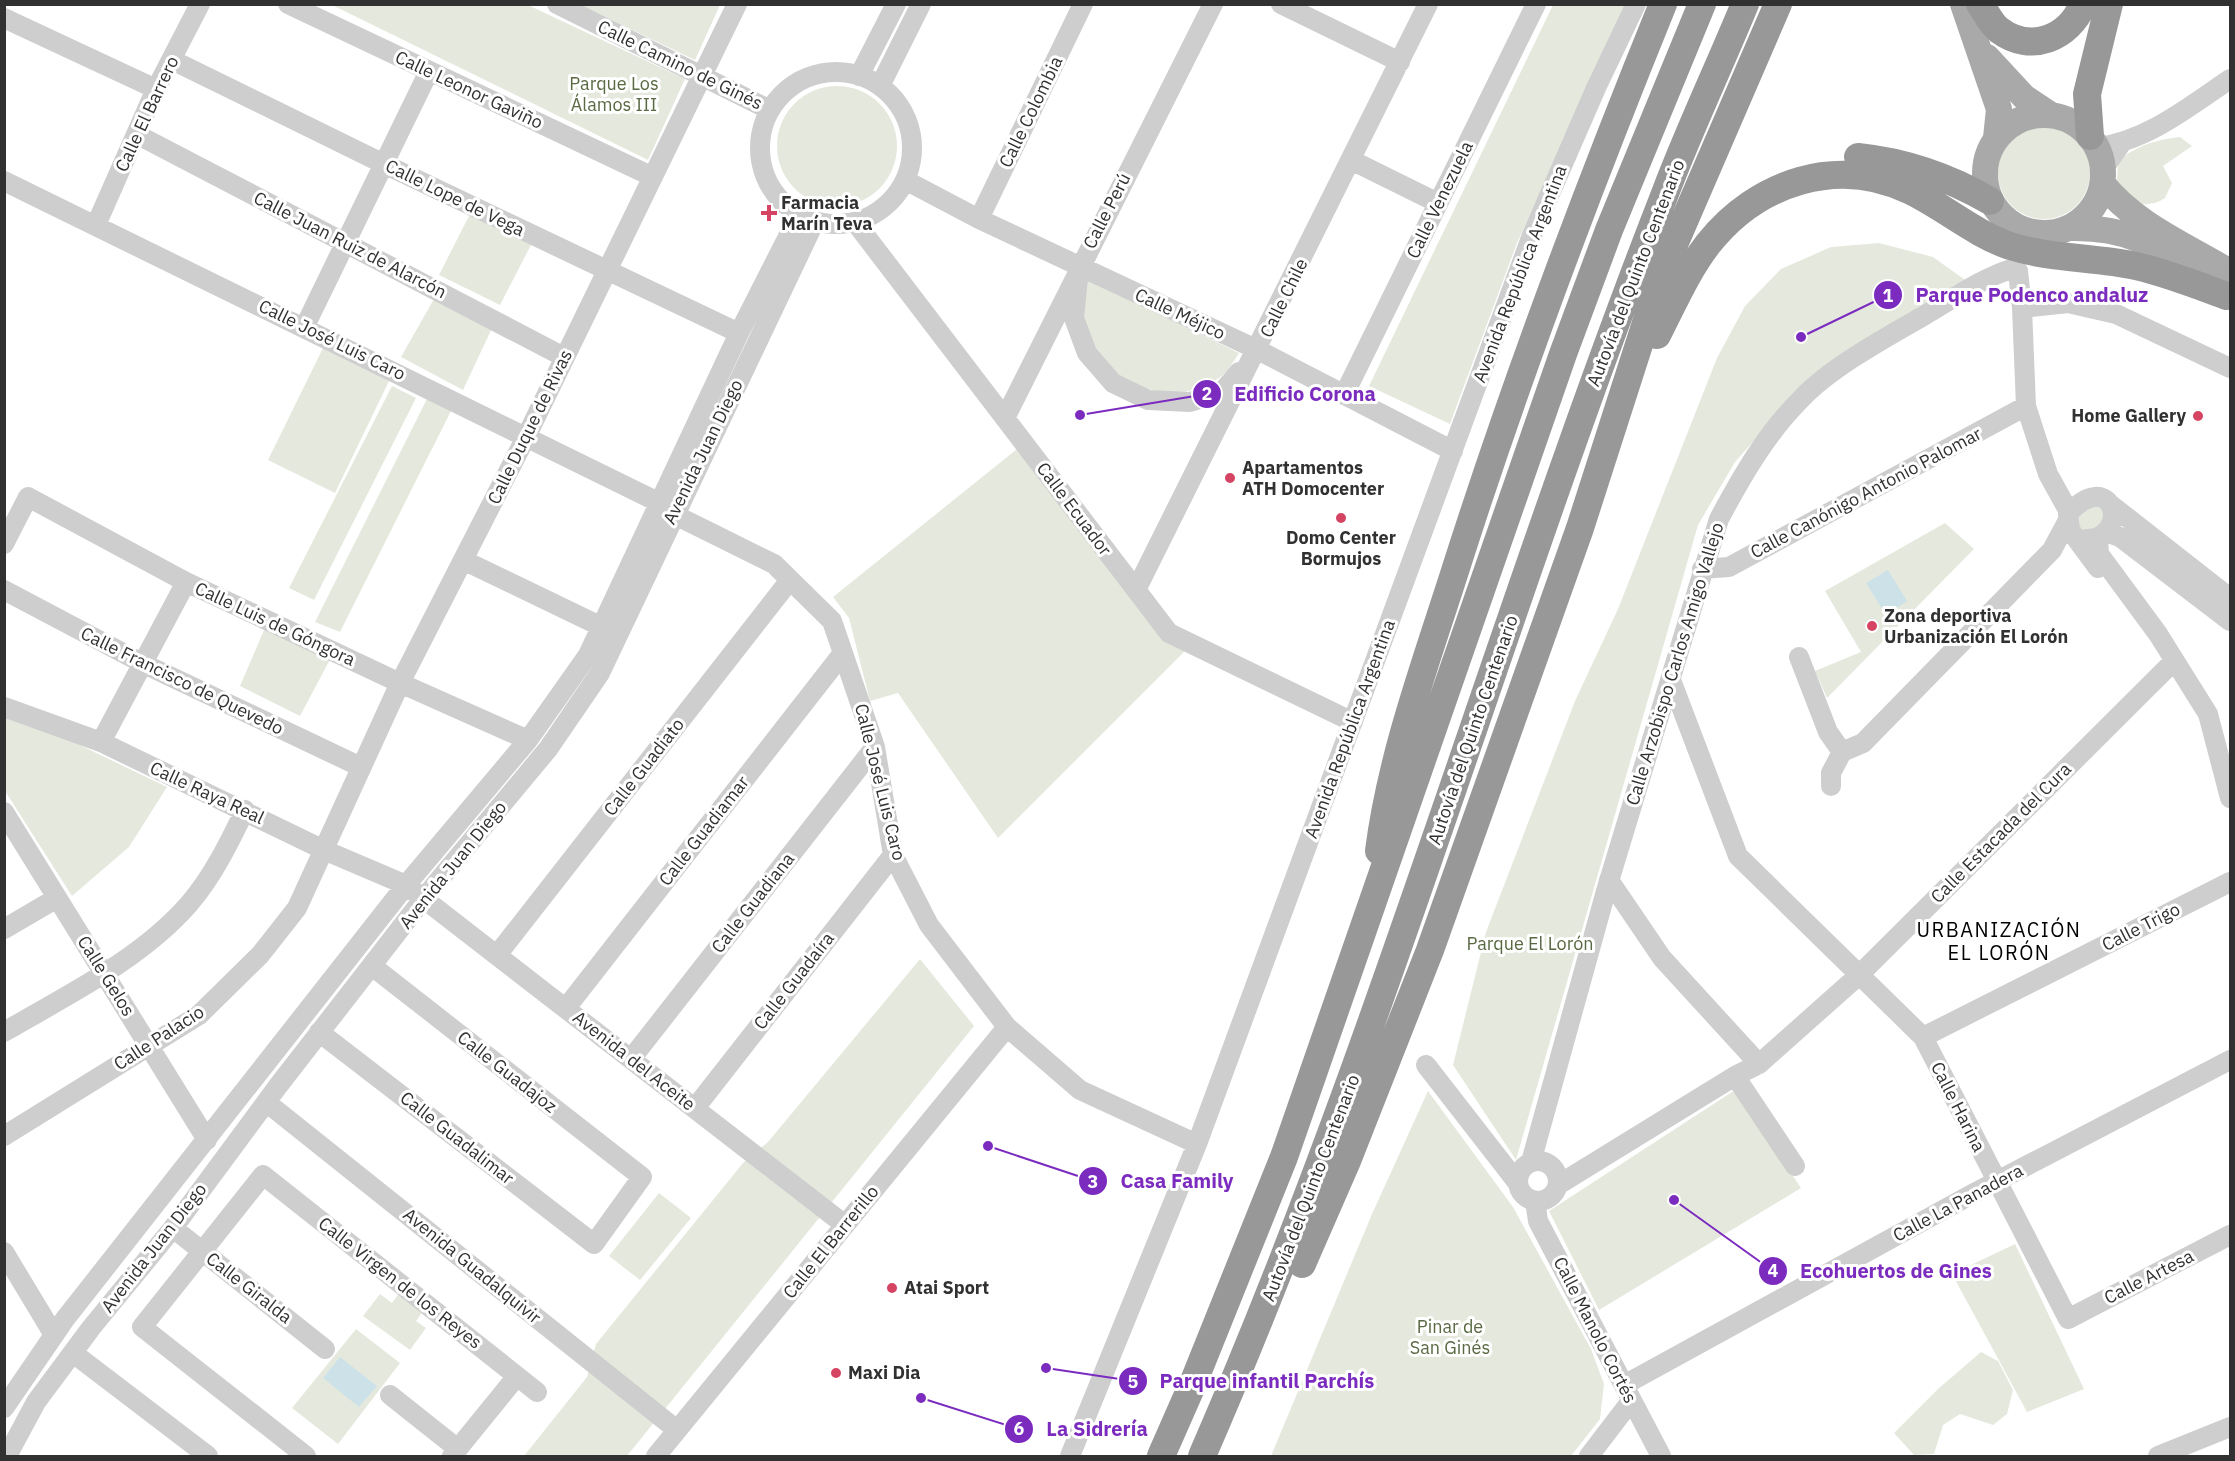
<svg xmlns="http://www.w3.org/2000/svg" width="2235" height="1461" viewBox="0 0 2235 1461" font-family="'IBM Plex Sans',sans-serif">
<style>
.green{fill:#e5e9dd}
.water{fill:#cce1e8}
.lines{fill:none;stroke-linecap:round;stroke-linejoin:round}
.minor{stroke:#cecece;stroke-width:20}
.major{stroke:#a9a9a9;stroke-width:26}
.highway{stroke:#989898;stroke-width:28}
.poi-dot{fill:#d54563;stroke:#fff;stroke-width:2}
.labels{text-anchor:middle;stroke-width:6;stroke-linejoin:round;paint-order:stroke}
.street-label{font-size:18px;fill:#313131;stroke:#fff}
.park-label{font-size:18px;fill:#596942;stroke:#fff}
.poi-label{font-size:18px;font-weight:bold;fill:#313131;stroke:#fff;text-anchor:start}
.neighbourhood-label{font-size:20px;letter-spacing:1.5px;fill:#000;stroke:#fff}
.leader{fill:none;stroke:#7b2cbf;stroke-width:2}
.callout-dot{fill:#7b2cbf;stroke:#fff;stroke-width:2}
.mark-label{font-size:18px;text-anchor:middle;font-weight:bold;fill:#fff}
.callout-label{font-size:20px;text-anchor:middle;font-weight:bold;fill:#7b2cbf;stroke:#fff;stroke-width:6;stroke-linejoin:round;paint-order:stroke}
</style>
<rect width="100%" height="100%" fill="#fff"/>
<!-- green -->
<path class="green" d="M332 5H528L685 79 648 160Z
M580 5 720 4V5L695 60Z
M1553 5H1627L1517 243 1450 424 1369 386Z
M777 146a60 60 0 1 1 120 0a60 60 0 1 1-120 0Z
M1998 173a46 46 0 1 1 92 0a46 46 0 1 1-92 0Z
M2180 137 2192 146 2163 166 2172 183 2165 198C2149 209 2124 206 2118 185 2116 179 2118 168 2118 161 2138 145 2155 140 2180 137Z
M472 210 533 241 500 305 439 275Z
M1879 243 1933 257 1968 282 1775 417 1735 462 1698 525 1516 1160 1453 1065 1486 932 1575 701 1618 609 1717 358 1745 306 1781 269 1831 247Z
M1087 279 1239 353C1234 361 1227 373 1219 378 1168 413 1096 381 1084 321 1082 308 1086 292 1087 279Z
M435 297 493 326 463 390 401 357Z
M323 348 390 379 335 493 268 460Z
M392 386 416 398 314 600 289 588Z
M428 397 452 409 340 632 315 622Z
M1017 449 1188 648 998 838 898 693 870 701 849 618 833 597Z
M2104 504 2107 522 2086 534 2076 530V510Z
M1945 523 1974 549 1827 698 1815 671 1861 652 1825 591Z
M268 621 334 652 300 716 240 686Z
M5 716 34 723 167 787 129 847 72 896 5 791Z
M920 959 974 1026 627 1456H524L587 1377 596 1344 743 1163 768 1142Z
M1735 1090 1801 1188 1599 1310 1549 1211Z
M1428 1091 1513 1207 1591 1349 1604 1384 1600 1419 1571 1456H1271L1372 1214Z
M659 1193 691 1218 640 1280 609 1256Z
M2015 1244 2084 1389 2027 1412 1952 1274Z
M399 1293 423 1311 416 1321 426 1328 410 1350 363 1316 380 1294 392 1303Z
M356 1329 400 1363 338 1444 292 1408Z
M1981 1352 1998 1361 2013 1390 2007 1414 1993 1425 1960 1414 1943 1425 1934 1454 1914 1455 1894 1433 1938 1389Z"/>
<!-- water -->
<path class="water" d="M1888 570 1907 601 1886 615 1866 583Z
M340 1357 377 1386 359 1407 323 1378Z"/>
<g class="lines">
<!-- minor -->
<path class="minor" d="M288 4 651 176
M557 4 770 110
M1281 4 1400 62
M4 18 156 89
M172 60 384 164 739 333
M760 148a76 76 0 1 1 152 0a76 76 0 1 1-152 0Z
M859 76 896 4
M880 86 921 4
M136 134 564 357
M2098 147C2147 141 2190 106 2230 79
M1351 160 1438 203
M2104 168 2121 144
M905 180 979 219 1258 350 1453 451
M4 181 658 502
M979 219 1083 4
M855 222 1169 633 1353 722
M96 225 156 89 200 4
M1078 278 1074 318 1087 353 1113 383 1148 400 1190 402 1222 392 1239 372
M2022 308 2068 303 2116 314 2230 368
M305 326 429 71
M1344 395 1536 4
M1005 418 1213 4
M2110 504 2230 598
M673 514 774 564 832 621 875 747 893 855 929 925 1007 1027 1080 1090 1197 1144
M2105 532 2120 537 2230 621
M2098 538 2099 554 2158 634 2208 714 2230 798
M2079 540C2085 539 2093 539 2098 537 2129 523 2108 470 2068 514L2070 530 2098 568
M4 544 28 497 186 582 400 683 528 740
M463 560 600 626
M1702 569 1729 567 2026 406
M4 590 142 663 361 767
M1136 590 1428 4
M1799 657 1828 732 1842 752 1863 743 2052 550 2067 522
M1671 680 1738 856 1923 1037 2068 1319 2230 1235
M4 707 101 742 324 850 406 885 845 1225
M101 742 186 582
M1831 786V773L1842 752
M4 812 207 1140
M1609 880 1662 958 1759 1064
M4 929 57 898
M497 955 790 580
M566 1008 843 653
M4 1032C67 995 140 960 189 904 213 876 229 843 245 810
M319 1032 594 1244 642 1177 372 966
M1923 1037 2230 882
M631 1059 875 747
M1426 1065 1517 1182
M1735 1076 1795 1166
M266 1102 677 1430
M695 1108 893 855
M4 1136 199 1015 260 955 297 908 400 683 527 435 737 4
M1518 1181a20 20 0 1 1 40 0a20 20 0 1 1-40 0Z
M1531 1162 1606 891 1719 519C1742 476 1766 434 1801 399 1831 367 1887 337 1925 315 1954 298 1982 278 2014 268L2018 271 2022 308 2026 406 2048 474 2069 512
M1558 1185 1735 1076 1759 1064 1858 976 2174 661
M1535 1201 1538 1221 1661 1456
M173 1228 325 1349
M4 1252 54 1335
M73 1353 208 1456
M1624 1385 1976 1192 2230 1060
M390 1395 458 1449
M4 1408 65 1319 406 885 528 740 588 655 739 333 799 215
M7 1456 36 1402 91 1328 173 1228 278 1086 424 898 548 749 600 673 815 221
M306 1456 142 1327 263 1175 537 1392
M452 1456 517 1376
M656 1456 1007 1027
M1070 1456 1197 1144 1532 235 1596 88 1636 4
M1589 1456 1631 1401
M2158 1456 2230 1427"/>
<!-- major -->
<path class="major" d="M1963 4 1999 109 1996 138
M1987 57 2024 97 2051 115
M1985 174a59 59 0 1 1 118 0a59 59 0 1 1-118 0Z
M2103 184C2134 224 2187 246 2230 272
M2068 228C2133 226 2158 248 2209 283"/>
<!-- highway -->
<path class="highway" d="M1980 4C1986 13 1992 25 1999 30 2031 54 2069 38 2083 4
M2090 136 2087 94 2109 4
M1858 157C1906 162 1949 177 1990 201
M1657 335C1673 304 1687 271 1708 244 1757 182 1838 155 1911 191 1944 207 1975 234 2010 246 2051 259 2095 257 2136 266 2167 273 2197 285 2227 296
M1379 851C1391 756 1426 662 1455 571 1516 379 1587 191 1663 4
M1302 1264 1347 1161 1430 950 1580 528 1663 270 1778 4
M1161 1456 1194 1381 1284 1157 1563 354 1609 230 1702 4
M1202 1456C1382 1044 1502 610 1666 191 1690 128 1719 67 1745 4"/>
</g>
<!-- markers -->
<g class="poi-dot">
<path d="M766 204h6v6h6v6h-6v6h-6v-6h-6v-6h6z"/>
<circle cx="2198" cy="416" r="6"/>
<circle cx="1230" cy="478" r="6"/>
<circle cx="1341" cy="518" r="6"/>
<circle cx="1872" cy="626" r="6"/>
<circle cx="892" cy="1288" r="6"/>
<circle cx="836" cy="1373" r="6"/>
</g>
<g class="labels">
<!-- street labels -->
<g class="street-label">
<text transform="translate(680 65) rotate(26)" y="6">Calle Camino de Ginés</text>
<text transform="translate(469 90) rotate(25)" y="6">Calle Leonor Gaviño</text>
<text transform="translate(1031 112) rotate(-64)" y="6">Calle Colombia</text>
<text transform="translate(147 114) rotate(-65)" y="6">Calle El Barrero</text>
<text transform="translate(455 198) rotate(26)" y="6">Calle Lope de Vega</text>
<text transform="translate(1440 200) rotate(-64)" y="6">Calle Venezuela</text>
<text transform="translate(1107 211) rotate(-63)" y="6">Calle Perú</text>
<text transform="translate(350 245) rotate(27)" y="6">Calle Juan Ruiz de Alarcón</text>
<text transform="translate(1636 273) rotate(-69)" y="6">Autovía del Quinto Centenario</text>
<text transform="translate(1520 274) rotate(-69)" y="6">Avenida República Argentina</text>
<text transform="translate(1284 298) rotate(-64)" y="6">Calle Chile</text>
<text transform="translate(1180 314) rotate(25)" y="6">Calle Méjico</text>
<text transform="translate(332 340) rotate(26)" y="6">Calle José Luis Caro</text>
<text transform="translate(530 427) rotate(-64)" y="6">Calle Duque de Rivas</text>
<text transform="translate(703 452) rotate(-64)" y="6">Avenida Juan Diego</text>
<text transform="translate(1866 493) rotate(-28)" y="6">Calle Canónigo Antonio Palomar</text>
<text transform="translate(1074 509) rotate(53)" y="6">Calle Ecuador</text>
<text transform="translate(275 624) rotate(25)" y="6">Calle Luis de Góngora</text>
<text transform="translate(1675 664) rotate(-73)" y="6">Calle Arzobispo Carlos Amigo Vallejo</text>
<text transform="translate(182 681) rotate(26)" y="6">Calle Francisco de Quevedo</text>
<text transform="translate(1350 729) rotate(-70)" y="6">Avenida República Argentina</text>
<text transform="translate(1473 730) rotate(-71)" y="6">Autovía del Quinto Centenario</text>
<text transform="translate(644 767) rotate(-52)" y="6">Calle Guadiato</text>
<text transform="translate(880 782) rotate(76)" y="6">Calle José Luis Caro</text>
<text transform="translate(207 793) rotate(25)" y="6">Calle Raya Real</text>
<text transform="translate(704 831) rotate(-52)" y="6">Calle Guadiamar</text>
<text transform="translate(2001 833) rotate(-45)" y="6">Calle Estacada del Cura</text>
<text transform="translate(453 865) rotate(-51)" y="6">Avenida Juan Diego</text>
<text transform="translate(753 903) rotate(-52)" y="6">Calle Guadiana</text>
<text transform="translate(2141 927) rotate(-27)" y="6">Calle Trigo</text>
<text transform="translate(106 976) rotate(58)" y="6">Calle Gelos</text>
<text transform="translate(794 981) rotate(-52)" y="6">Calle Guadaíra</text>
<text transform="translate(159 1038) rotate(-33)" y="6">Calle Palacio</text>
<text transform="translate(634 1061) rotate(38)" y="6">Avenida del Aceite</text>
<text transform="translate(507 1072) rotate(38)" y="6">Calle Guadajoz</text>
<text transform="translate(1958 1107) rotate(63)" y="6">Calle Harina</text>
<text transform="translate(457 1138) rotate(38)" y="6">Calle Guadalimar</text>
<text transform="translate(1311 1188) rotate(-69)" y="6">Autovía del Quinto Centenario</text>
<text transform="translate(1958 1203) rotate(-28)" y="6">Calle La Panadera</text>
<text transform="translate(831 1242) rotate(-51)" y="6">Calle El Barrerillo</text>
<text transform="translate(154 1248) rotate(-52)" y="6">Avenida Juan Diego</text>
<text transform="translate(472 1266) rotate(39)" y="6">Avenida Guadalquivir</text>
<text transform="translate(2149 1277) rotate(-27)" y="6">Calle Artesa</text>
<text transform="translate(400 1283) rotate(38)" y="6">Calle Virgen de los Reyes</text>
<text transform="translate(249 1288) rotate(38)" y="6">Calle Giralda</text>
<text transform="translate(1595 1330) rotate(63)" y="6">Calle Manolo Cortés</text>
</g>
<!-- park labels -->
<g class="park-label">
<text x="614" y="90">Parque Los<tspan x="614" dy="21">Álamos III</tspan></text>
<text x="1530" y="950">Parque El Lorón</text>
<text x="1450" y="1333">Pinar de<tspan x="1450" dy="21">San Ginés</tspan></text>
</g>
<!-- poi labels -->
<g class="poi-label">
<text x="781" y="209">Farmacia<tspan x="781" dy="21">Marín Teva</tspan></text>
<text x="2186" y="422" text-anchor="end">Home Gallery</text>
<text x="1242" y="474">Apartamentos<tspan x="1242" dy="21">ATH Domocenter</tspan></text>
<text x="1341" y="544" text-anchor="middle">Domo Center<tspan x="1341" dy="21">Bormujos</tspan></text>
<text x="1884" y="622">Zona deportiva<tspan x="1884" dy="21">Urbanización El Lorón</tspan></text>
<text x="904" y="1294">Atai Sport</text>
<text x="848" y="1379">Maxi Dia</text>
</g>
<!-- neighbourhood labels -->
<g class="neighbourhood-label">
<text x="1999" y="937">URBANIZACIÓN<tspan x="1999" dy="23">EL LORÓN</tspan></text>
</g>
</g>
<!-- callouts -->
<path class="leader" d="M1801 337L1888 295M1080 415L1207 394M988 1146L1093 1181M1674 1200L1773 1271M1046 1368L1133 1381M921 1398L1019 1429"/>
<g class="callout-dot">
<circle cx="1801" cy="337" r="6"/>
<circle cx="1080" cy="415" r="6"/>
<circle cx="988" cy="1146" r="6"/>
<circle cx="1674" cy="1200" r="6"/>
<circle cx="1046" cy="1368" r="6"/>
<circle cx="921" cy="1398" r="6"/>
<circle cx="1888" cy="295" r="15"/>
<circle cx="1207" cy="394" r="15"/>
<circle cx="1093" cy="1181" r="15"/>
<circle cx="1773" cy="1271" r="15"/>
<circle cx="1133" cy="1381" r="15"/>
<circle cx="1019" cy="1429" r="15"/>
</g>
<g class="mark-label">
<text x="1888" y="302">1</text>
<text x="1207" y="400">2</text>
<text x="1093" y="1188">3</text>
<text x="1773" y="1277">4</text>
<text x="1133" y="1388">5</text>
<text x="1019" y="1435">6</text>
</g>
<g class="callout-label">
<text x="2032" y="302">Parque Podenco andaluz</text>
<text x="1305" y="401">Edificio Corona</text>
<text x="1177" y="1188">Casa Family</text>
<text x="1896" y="1278">Ecohuertos de Gines</text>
<text x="1267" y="1388">Parque infantil Parchís</text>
<text x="1097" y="1436">La Sidrería</text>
</g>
<!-- border -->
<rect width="2235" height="1461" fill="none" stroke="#313131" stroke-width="12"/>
</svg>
